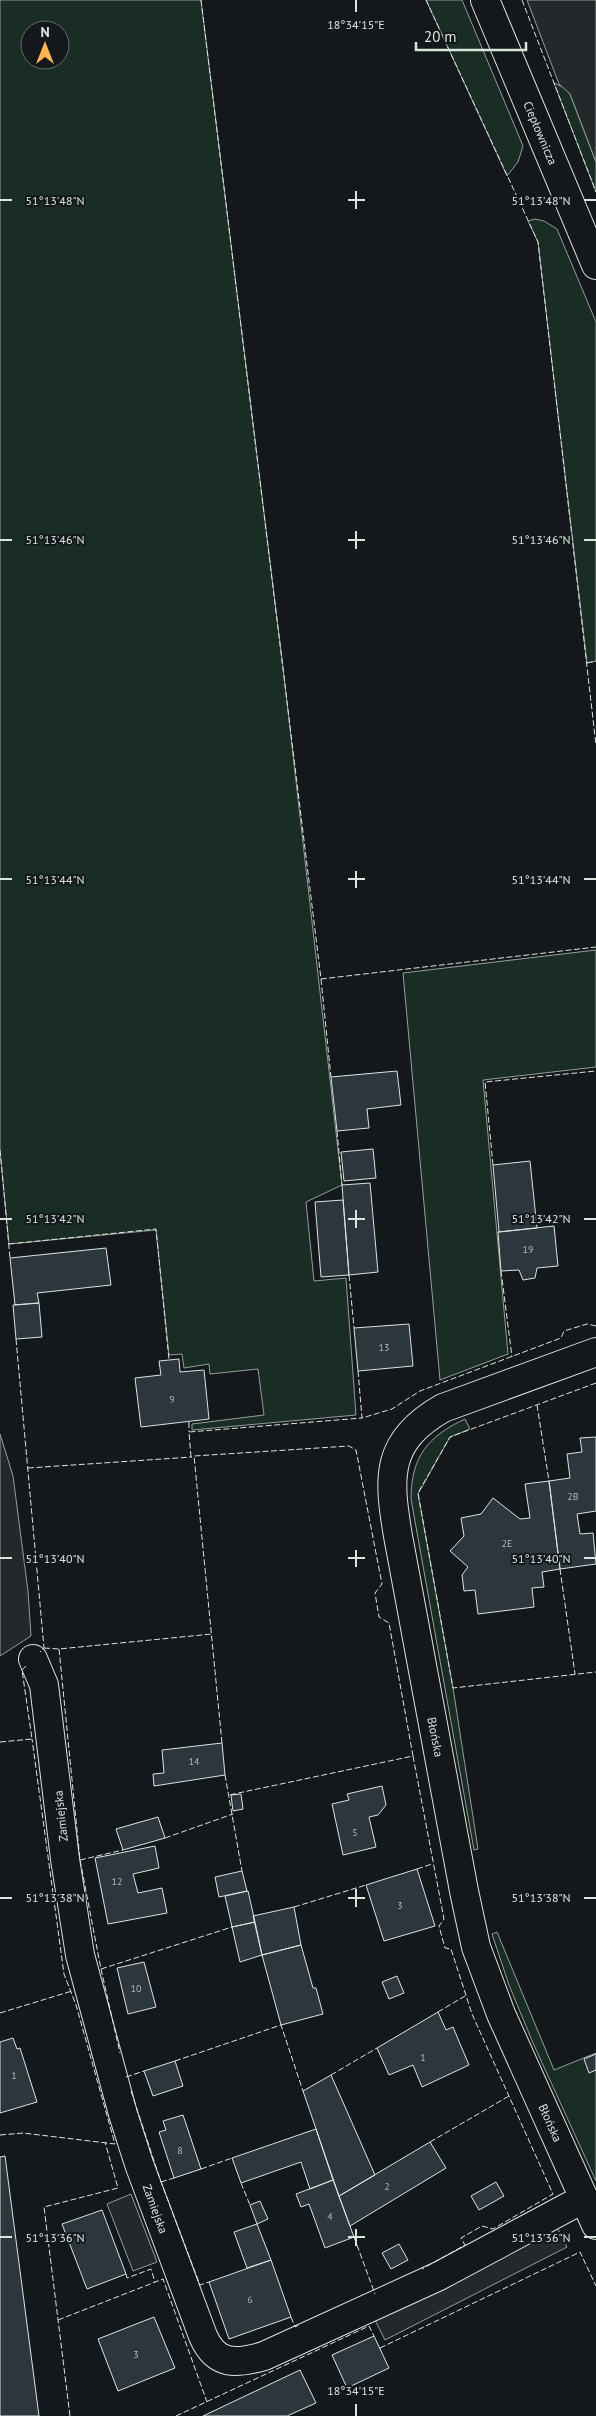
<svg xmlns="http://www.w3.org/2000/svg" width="596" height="2416" viewBox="0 0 596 2416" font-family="'PT Sans',sans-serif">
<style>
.green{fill:#1a2d24;stroke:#939e99;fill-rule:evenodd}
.parking{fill:#24282b;stroke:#939e99}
.building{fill:#2c363c;stroke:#d8e6dc}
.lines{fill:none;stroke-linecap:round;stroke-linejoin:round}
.minor-casing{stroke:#d8e6dc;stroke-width:30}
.minor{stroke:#14181c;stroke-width:28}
.fence{stroke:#d8e6dc;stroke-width:1;stroke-dasharray:6 2.5;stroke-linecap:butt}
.ticks{fill:none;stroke:#d8e6dc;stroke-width:2}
.labels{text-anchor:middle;stroke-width:4;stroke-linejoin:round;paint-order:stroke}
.number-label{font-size:10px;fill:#adbab4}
.street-label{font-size:12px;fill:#d8e6dc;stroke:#14181c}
.ticks-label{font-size:12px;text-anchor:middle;fill:#d8e6dc;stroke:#14181c;stroke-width:4;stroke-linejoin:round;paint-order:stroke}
</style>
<rect width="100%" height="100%" fill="#14181c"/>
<!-- green -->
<path class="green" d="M0 0H201L283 667 342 1185 306 1202 314 1281 346 1278 356 1415 192 1430V1424L264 1415 258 1369 210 1374 209 1364 184 1368 182 1354 169 1355 156 1230 9 1244 0 1150ZM30 30H60V60H30Z
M426 0H462L523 146 518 162 507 176Z
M554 83 567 89 570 94 596 162V192Z
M535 219 544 221 557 229 596 322V661L587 663 538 242 528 221Z
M596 950V1067L483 1080 508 1354 440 1380 403 973Z
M465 1419 470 1429 450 1437 418 1494 453 1688 478 1849 474 1850 411 1499C411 1457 428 1436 465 1419Z
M497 1932 554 2070 596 2053V2181L533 2043 509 1985 492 1934Z"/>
<!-- parking -->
<path class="parking" d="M527 0H596V162L570 94 559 84Z
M0 1434 13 1476 28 1591 31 1636 0 1656Z
M131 2194 157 2262 133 2271 107 2204Z
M556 2225 567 2247 385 2340 374 2318Z"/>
<!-- building -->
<path class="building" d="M397 1071 401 1105 367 1109 369 1128 337 1131 331 1077Z
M373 1149 376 1178 344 1181 341 1152Z
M530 1161 537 1228 499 1232 493 1165Z
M370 1183 378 1272 349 1275 342 1185Z
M343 1200 349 1275 321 1277 315 1202Z
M554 1226 558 1266 537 1268 535 1278 523 1280 519 1270 501 1271 498 1232Z
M106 1248 111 1285 37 1293 39 1303 15 1305 10 1258Z
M39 1303 42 1337 16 1339 13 1305Z
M409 1324 413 1366 358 1371 354 1328Z
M179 1359 180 1372 204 1370 209 1419 141 1427 135 1378 161 1375 159 1361Z
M596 1437V1511L577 1514 580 1534 593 1533 596 1564 560 1569 549 1481 570 1478 567 1454 582 1452 580 1438Z
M549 1481 560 1569 542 1572 544 1587 532 1588 534 1607 478 1614 475 1590 464 1591 462 1575 468 1567 450 1551 464 1536 461 1518 481 1514 493 1498 520 1519 530 1518 525 1484Z
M222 1743 225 1775 154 1786 153 1774 164 1773 162 1750Z
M382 1786 386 1805 378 1815 369 1817 376 1847 343 1855 332 1804 349 1800 347 1794Z
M241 1794 243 1809 233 1811 231 1795Z
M158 1817 165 1838 123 1850 116 1829Z
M155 1846 159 1868 133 1874 138 1893 162 1888 167 1913 108 1924 95 1858Z
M417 1869 435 1926 384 1941 366 1885Z
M242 1871 247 1891 219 1897 215 1877Z
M248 1891 255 1922 232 1927 225 1896Z
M294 1907 301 1945 262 1955 253 1916Z
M255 1922 262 1955 240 1962 232 1927Z
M301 1945 313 1988H316L323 2014 281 2025 262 1955Z
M144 1962 156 2007 128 2014 117 1968Z
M397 1976 404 1993 389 1999 382 1982Z
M438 2012 446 2030 453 2027 469 2065 422 2087 413 2065 389 2075 377 2048Z
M13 2038 17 2049 20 2048 37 2102 0 2113V2042Z
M596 2054V2070L589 2073 584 2059Z
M175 2061 183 2086 153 2096 144 2071Z
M331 2075 375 2175 339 2196 303 2091Z
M183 2115 201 2169 174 2178 159 2132 166 2130 163 2121Z
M316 2129 333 2180 310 2189 301 2162 241 2183 232 2158Z
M430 2142 446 2168 350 2226 339 2196Z
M5 2156 39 2416H0V2157Z
M333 2180 354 2237 325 2248 309 2204 301 2207 296 2194Z
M496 2182 504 2196 479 2210 471 2196Z
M260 2201 268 2219 257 2224 250 2205Z
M102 2210 126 2274 87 2289 62 2224Z
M257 2224 271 2260 247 2268 234 2232Z
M399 2244 408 2260 391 2269 382 2253Z
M271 2260 291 2317 229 2339 209 2282Z
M154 2317 175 2368 118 2391 98 2339Z
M374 2336 389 2368 347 2388 332 2355Z
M300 2370 316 2403 287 2416H203Z"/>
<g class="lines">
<defs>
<path id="minor" d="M485 0 596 265
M596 1352 443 1408C385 1441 388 1477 398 1536L464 1891 476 1947 501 2014 596 2225
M33 1659 44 1685 65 1859 80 1955 123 2114 139 2164 203 2336C216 2366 236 2364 264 2356L439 2276 583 2199"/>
</defs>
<!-- minor casing -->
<use href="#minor" class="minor-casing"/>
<!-- minor -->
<use href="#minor" class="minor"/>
<!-- fence -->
<path class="fence" d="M201 0 321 979 596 947
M426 0 538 242 596 745
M522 0 596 192
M587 663 596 661
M321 979 331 1077
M337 1131 342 1185
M0 1150 10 1258
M493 1165 485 1082 596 1071
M9 1244 156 1229 169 1360
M501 1271 512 1357
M349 1275 354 1328
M16 1339 44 1648 40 1652
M358 1371 362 1418 392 1409 420 1391 561 1338 564 1331 587 1324 596 1326
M596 1383 450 1437 418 1493 453 1688 596 1672
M537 1405 549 1481
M189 1422V1432
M191 1457 189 1432 362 1418
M28 1468 192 1457
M560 1569 575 1674
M44 1648 59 1649 212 1634
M59 1649 80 1860 101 1969 120 2053
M0 1742 32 1739 22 1670 26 1666
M222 1743 194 1456 349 1446 356 1450 382 1584 375 1593 379 1617 389 1623 413 1756 229 1795
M413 1756 444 1919 439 1926 445 1948 451 1949 472 2014 553 2194 493 2229 482 2226 461 2238 465 2245 422 2269
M225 1775 242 1871
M165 1838 233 1814
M80 1860 123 1850
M417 1869 432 1864
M294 1907 366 1885
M101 1969 232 1927
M438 2012 465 1996
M0 2013 72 1991
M175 2061 281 2025 303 2091
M331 2075 377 2048
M126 2077 144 2071
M131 2091 161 2182 200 2285 209 2282
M0 2135 23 2133 115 2144 76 2005 64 1974 32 1739
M430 2142 509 2096
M201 2169 232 2158
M161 2182 174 2178
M241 2183 250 2205
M354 2237 375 2294
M126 2274 127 2278 151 2269 155 2282
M291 2317 295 2327 299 2325
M58 2320 163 2279 207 2402
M380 2348 580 2252 596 2286
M70 2416 44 2207 118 2188 105 2142
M176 2416 369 2326 374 2336"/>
</g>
<!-- ticks -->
<path class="ticks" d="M356 0V12M356 191V209M0 200H12M348 200H365M584 200H596M356 531V549M0 540H12M348 540H365M584 540H596M356 871V888M0 879H12M348 879H365M584 879H596M356 1210V1228M0 1219H12M348 1219H365M584 1219H596M356 1550V1567M0 1558H12M348 1558H365M584 1558H596M356 1889V1907M0 1898H12M348 1898H365M584 1898H596M356 2229V2246M0 2237H12M348 2237H365M584 2237H596M356 2404V2416"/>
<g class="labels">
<!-- number labels -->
<g class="number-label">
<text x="528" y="1253">19</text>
<text x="384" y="1351">13</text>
<text x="172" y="1403">9</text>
<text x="573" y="1500">2B</text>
<text x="507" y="1547">2E</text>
<text x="194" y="1765">14</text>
<text x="355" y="1836">5</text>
<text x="117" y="1885">12</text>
<text x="400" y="1909">3</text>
<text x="136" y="1992">10</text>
<text x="423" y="2061">1</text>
<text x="14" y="2079">1</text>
<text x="180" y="2154">8</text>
<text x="387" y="2190">2</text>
<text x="330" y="2220">4</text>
<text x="250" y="2303">6</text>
<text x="136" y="2358">3</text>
</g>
<!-- street labels -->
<g class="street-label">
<text transform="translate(540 133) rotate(67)" y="4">Ciepłownicza</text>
<text transform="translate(435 1737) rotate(79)" y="4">Błońska</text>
<text transform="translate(61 1816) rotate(-96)" y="4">Zamiejska</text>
<text transform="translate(550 2123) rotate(66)" y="4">Błońska</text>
<text transform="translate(155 2209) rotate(70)" y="4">Zamiejska</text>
</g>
</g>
<g class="ticks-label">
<text x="356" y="29">18°34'15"E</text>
<text x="55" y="205">51°13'48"N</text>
<text x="541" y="205">51°13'48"N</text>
<text x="55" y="544">51°13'46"N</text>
<text x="541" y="544">51°13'46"N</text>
<text x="55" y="884">51°13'44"N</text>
<text x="541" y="884">51°13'44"N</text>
<text x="55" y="1223">51°13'42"N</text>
<text x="541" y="1223">51°13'42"N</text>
<text x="55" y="1563">51°13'40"N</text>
<text x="541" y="1563">51°13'40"N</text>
<text x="55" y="1902">51°13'38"N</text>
<text x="541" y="1902">51°13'38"N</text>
<text x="55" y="2242">51°13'36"N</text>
<text x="541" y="2242">51°13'36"N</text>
<text x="356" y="2395">18°34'15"E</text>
</g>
<!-- north arrow -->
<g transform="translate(45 45)"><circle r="24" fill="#14181c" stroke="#626a69"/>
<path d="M0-4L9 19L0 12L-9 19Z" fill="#ffb74d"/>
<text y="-8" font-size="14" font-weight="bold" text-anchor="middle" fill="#d8e6dc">N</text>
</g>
<!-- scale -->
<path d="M416 42v8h110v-8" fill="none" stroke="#d8e6dc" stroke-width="2.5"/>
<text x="424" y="42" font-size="15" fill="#d8e6dc" stroke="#14181c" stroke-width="4" paint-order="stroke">20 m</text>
</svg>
